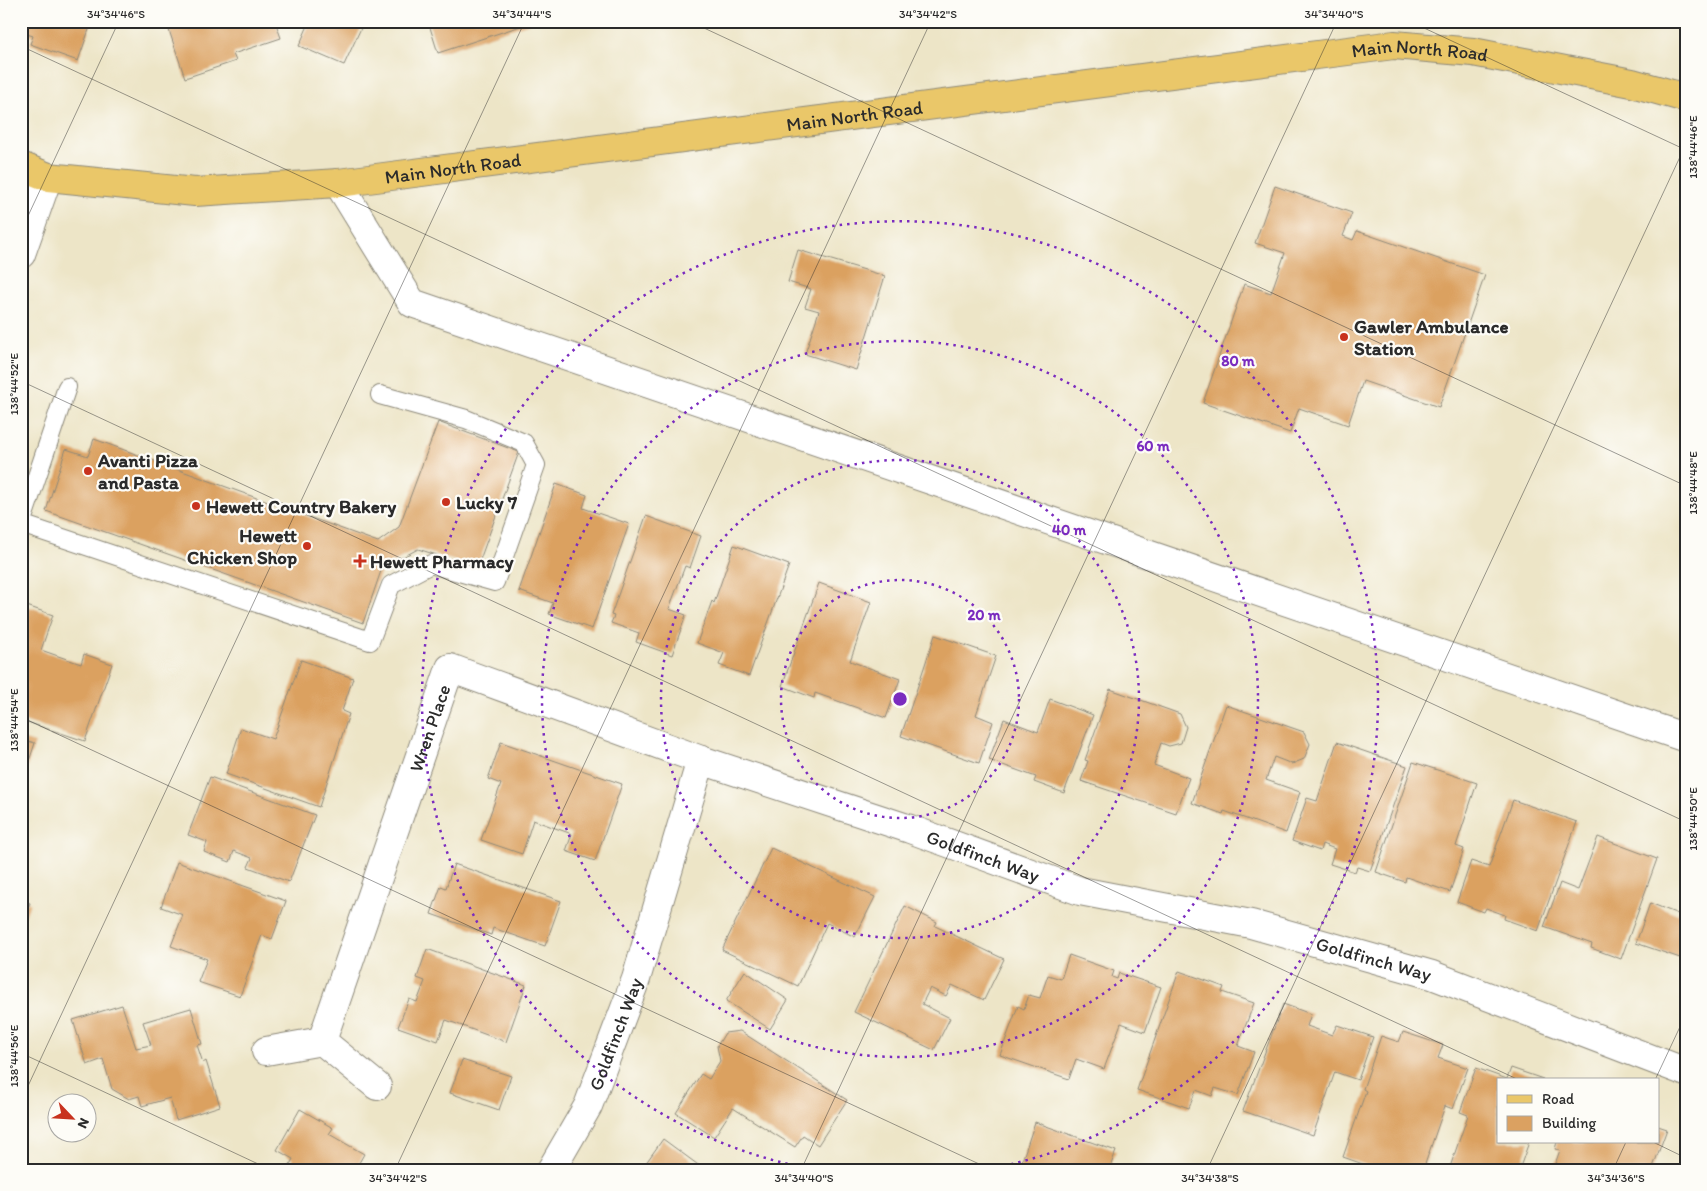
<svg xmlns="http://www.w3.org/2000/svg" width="1707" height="1191" viewBox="0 0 1707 1191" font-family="Itim,sans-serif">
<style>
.building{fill:#dba161}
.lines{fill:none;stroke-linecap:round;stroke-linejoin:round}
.lane-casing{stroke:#8c8879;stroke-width:20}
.street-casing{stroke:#8c8879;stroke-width:30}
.primary-casing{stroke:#8c8879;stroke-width:30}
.lane{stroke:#fff;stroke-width:18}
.street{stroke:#fff;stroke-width:28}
.primary{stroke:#eac769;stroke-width:28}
.ticks{fill:none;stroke:#2b2b2b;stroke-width:1;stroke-opacity:0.45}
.ring{fill:none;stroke:#7b2cbf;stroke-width:2.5;stroke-dasharray:2.5 5}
.poi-dot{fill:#c8321e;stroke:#fdfcf7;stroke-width:2}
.labels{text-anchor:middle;stroke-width:4.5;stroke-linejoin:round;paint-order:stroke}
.street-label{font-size:19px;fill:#2b2b2b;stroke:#fdfcf7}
.poi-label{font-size:19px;font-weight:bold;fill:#2b2b2b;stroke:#fdfcf7;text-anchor:start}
.centre{fill:#7b2cbf;stroke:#fdfcf7;stroke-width:2.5}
.ring-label{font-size:15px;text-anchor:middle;font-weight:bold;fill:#7b2cbf;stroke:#fdfcf7;stroke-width:4.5;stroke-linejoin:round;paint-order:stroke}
.neatline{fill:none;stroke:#2b2b2b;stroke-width:2}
.ticks-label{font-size:12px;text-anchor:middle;fill:#2b2b2b}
</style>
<rect width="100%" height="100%" fill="#fdfcf7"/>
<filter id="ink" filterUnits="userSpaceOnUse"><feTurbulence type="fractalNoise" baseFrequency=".02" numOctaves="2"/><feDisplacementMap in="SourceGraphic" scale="10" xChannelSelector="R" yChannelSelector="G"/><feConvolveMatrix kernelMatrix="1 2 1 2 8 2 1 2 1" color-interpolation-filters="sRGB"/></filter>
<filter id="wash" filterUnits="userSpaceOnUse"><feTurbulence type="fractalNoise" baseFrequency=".0096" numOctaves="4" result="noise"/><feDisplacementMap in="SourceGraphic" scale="20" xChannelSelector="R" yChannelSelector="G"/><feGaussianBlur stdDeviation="1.12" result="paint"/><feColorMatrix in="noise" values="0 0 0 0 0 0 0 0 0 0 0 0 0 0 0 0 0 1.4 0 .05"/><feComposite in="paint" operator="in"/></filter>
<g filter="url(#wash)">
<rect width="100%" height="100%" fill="#ede5c7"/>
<g id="blocks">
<!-- building -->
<path class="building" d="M21 21H92L78 61 30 44 33 36 21 32Z
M166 21H275L281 38 233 54 236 61 185 78Z
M310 21H377L361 28 344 65 299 46Z
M428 21H532L533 22 438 53Z
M1275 186 1352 213 1343 236 1353 240 1357 231 1485 275 1439 407 1363 381 1348 425 1299 408 1290 433 1203 403 1244 284 1271 293 1285 253 1255 243Z
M798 250 885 276 856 370 805 354 819 311 805 307 811 289 788 282Z
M438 422 519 452 477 568 418 549 382 568 363 623 46 511 66 449 88 456 94 439 378 542 399 527Z
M556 484 587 495 583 508 629 524 592 629 549 614 553 603 519 591Z
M646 516 701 536 690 568 685 566 669 609 686 615 672 655 636 642 639 633 611 623 614 616 611 615Z
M734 545 789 565 749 676 719 665 724 653 697 643 712 601 714 603Z
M819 583 871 602 850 661 900 679 886 718 815 693 814 698 782 686Z
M21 604 53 615 41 650 81 664 84 654 112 664 85 741 21 720Z
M935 635 996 656 976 715 993 722 979 763 901 736Z
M301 660 353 678 342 711 349 714 319 807 226 774 241 728 273 739Z
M1110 689 1180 714 1186 727 1181 743 1169 746 1161 743 1154 765 1189 778 1176 813 1081 781 1088 761 1085 760Z
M1050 699 1093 715 1064 793 1034 782 1036 777 989 760 1004 719 1038 732Z
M1226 705 1304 732 1310 744 1304 759 1292 764 1274 757 1266 780 1300 792 1286 833 1224 811 1223 814 1192 803Z
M21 739 35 743 22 782 21 781Z
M501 742 622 784 595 861 566 851 572 834 533 820 522 854 481 840 501 784 488 779Z
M1337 742 1407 766 1370 871 1357 867 1355 872 1330 864 1335 849 1322 844 1320 851 1292 841 1307 798 1317 801Z
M1413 762 1477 783 1456 846 1464 849 1450 892 1406 877 1405 882 1376 872Z
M210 777 315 815 289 882 248 867 252 858 234 851 230 862 204 852 207 842 188 835Z
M1513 800 1577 822 1538 931 1504 919 1505 915 1486 908 1484 912 1457 902 1471 861 1489 867Z
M1598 837 1657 859 1621 959 1591 948 1592 944 1544 927 1560 883 1578 890Z
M771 848 875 897 855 937 827 923 798 986 722 950Z
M177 862 286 901 272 939 262 935 240 996 198 982 207 959 171 946 183 915 161 907Z
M454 864 561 901 545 946 493 928 491 935 431 914 441 886 446 888Z
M21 900 30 903 21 927Z
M1683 900 1686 901V960L1636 943 1650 903 1678 914Z
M905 906 937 922 935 926 1004 959 984 1000 952 985 946 996 930 988 922 1004 950 1018 934 1050 854 1012Z
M427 949 526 985 506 1042 446 1020 438 1041 398 1027 409 999 417 1002 425 981 417 978Z
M1069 955 1114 971 1112 977 1117 979 1119 973 1161 987 1145 1032 1121 1023 1104 1069 1076 1059 1069 1079 1000 1055 1018 1006 1024 1009 1029 995 1040 998 1048 975 1061 979Z
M745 971 788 1000 770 1029 726 1001Z
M1179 971 1224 987 1222 992 1254 1003 1238 1046 1254 1052 1238 1095 1215 1088 1212 1096 1196 1090 1189 1108 1137 1090Z
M1283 1004 1311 1014 1307 1026 1332 1035 1337 1025 1373 1037 1358 1080 1335 1072 1313 1135 1243 1111Z
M122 1005 136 1048 151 1045 143 1022 191 1008 202 1044 197 1045 203 1063 206 1061 220 1106 176 1120 170 1098 142 1106 139 1096 129 1099 112 1089 103 1059 87 1065 73 1020Z
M740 1031 847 1100 818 1145 803 1135 795 1147 733 1108 714 1137 676 1113 701 1074 709 1079 720 1061 717 1046 725 1033Z
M1403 1032 1443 1045 1438 1058 1468 1068 1453 1109 1445 1106 1423 1170H1380L1343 1157 1366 1091 1363 1089 1381 1036 1399 1042Z
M462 1060 511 1076 499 1110 450 1093Z
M1476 1068 1507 1079 1511 1068 1543 1079 1498 1080V1142H1529L1519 1170H1449L1468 1115 1460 1112Z
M300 1109 333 1128 329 1134 364 1154 355 1170H287L293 1159 277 1150Z
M1035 1122 1116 1151 1109 1170H1019Z
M1658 1126 1667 1129 1652 1170H1553L1560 1150 1555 1149 1557 1142H1658Z
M663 1139 705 1170H644L643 1167Z"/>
</g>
</g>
<g filter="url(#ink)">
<use href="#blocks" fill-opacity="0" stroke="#8c8879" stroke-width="1"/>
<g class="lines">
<defs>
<path id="lane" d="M67 387 21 524 370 641 391 585 431 564 495 582 536 465 524 443 466 419 380 395"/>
<g id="street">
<path d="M338 183 412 303 1686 738"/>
<path d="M21 254 48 177"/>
<path d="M266 1051 322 1041"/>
<path id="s1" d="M377 1086 322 1041 450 668 701 760"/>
<path id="s2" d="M551 1170 588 1106 636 979 701 760 910 829 1080 891 1251 924 1432 975 1686 1072"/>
</g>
<g id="primary">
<path id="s3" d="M21 166 48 177 195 192 338 183 1394 45 1473 52 1632 83 1686 98"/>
</g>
</defs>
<!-- lane casing -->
<use href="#lane" class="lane-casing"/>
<!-- street casing -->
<use href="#street" class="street-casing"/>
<!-- primary casing -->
<use href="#primary" class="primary-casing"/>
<!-- lane -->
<use href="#lane" class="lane"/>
<!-- street -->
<use href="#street" class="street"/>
<!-- primary -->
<use href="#primary" class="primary"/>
</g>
</g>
<!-- ticks -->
<path class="ticks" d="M689 21 1686 486M1409 21 1686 150M21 46 1686 822M21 231 119 21M21 381 1519 1080M21 717 992 1170M21 1053 271 1170M1655 1080 1686 1014M21 1101 525 21M1653 1142 1686 1158M395 1170 931 21M801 1170 1337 21M1207 1170 1686 144M1613 1170 1626 1142"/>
<!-- distance rings -->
<g class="ring">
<circle cx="900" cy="699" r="119"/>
<circle cx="900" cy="699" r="239"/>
<circle cx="900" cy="699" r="358"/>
<path d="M817 1170A478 478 0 1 1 983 1170"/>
</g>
<!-- markers -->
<g class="poi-dot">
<circle cx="1344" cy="337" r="5"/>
<circle cx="88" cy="471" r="5"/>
<circle cx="446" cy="502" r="5"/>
<circle cx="196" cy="506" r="5"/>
<circle cx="307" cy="546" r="5"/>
<path d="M357.5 553.5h5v5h5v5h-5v5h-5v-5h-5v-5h5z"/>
</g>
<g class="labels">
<!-- street labels -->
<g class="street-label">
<text dy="7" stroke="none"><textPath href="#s3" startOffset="1411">Main North Road</textPath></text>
<text dy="7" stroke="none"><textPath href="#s3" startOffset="841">Main North Road</textPath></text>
<text dy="7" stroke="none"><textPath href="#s3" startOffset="436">Main North Road</textPath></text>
<text dy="7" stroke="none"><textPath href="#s1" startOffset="402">Wren Place</textPath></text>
<text dy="7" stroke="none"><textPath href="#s2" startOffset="736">Goldfinch Way</textPath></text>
<text dy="7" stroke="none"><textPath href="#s2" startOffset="1141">Goldfinch Way</textPath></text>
<text dy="7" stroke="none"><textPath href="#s2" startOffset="151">Goldfinch Way</textPath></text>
</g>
<!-- poi labels -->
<g class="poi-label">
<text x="1354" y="333">Gawler Ambulance<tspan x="1354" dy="22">Station</tspan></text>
<text x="98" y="467">Avanti Pizza<tspan x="98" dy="22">and Pasta</tspan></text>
<text x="456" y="509">Lucky 7</text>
<text x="206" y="513">Hewett Country Bakery</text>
<text x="297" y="542" text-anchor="end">Hewett<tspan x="297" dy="22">Chicken Shop</tspan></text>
<text x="370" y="568">Hewett Pharmacy</text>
</g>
</g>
<circle cx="900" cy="699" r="8" class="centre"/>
<g class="ring-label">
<text x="1238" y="366">80 m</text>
<text x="1153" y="451">60 m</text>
<text x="1069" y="535">40 m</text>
<text x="984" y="620">20 m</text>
</g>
<!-- margin -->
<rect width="1707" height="1191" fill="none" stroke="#fdfcf7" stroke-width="55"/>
<!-- legend -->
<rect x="1497" y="1078" width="162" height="65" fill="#fdfcf7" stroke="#a9a8a5"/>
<rect x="1507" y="1095" width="25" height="8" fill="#eac769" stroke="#a9a8a5"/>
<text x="1542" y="1104" font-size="15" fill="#2b2b2b">Road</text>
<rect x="1507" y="1116" width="25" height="15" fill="#dba161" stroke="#a9a8a5"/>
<text x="1542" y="1128" font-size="15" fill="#2b2b2b">Building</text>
<!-- north arrow -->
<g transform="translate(72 1118) rotate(115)"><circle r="24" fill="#fdfcf7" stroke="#a9a8a5"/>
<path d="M0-4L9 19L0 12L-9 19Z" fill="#c8321e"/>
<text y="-8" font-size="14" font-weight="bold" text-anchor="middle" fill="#2b2b2b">N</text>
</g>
<rect x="28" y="28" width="1652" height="1136" class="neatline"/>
<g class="ticks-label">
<text x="116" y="18">34°34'46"S</text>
<text x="522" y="18">34°34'44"S</text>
<text x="928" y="18">34°34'42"S</text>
<text x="1334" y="18">34°34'40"S</text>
<text transform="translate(1693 147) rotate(-90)" y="4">138°44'46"E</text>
<text transform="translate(14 384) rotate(-90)" y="4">138°44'52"E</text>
<text transform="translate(1693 483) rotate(-90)" y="4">138°44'48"E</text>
<text transform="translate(14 720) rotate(-90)" y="4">138°44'54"E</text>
<text transform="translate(1693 819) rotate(-90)" y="4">138°44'50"E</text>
<text transform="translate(14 1056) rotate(-90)" y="4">138°44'56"E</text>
<text x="398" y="1182">34°34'42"S</text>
<text x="804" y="1182">34°34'40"S</text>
<text x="1210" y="1182">34°34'38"S</text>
<text x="1616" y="1182">34°34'36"S</text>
</g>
</svg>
